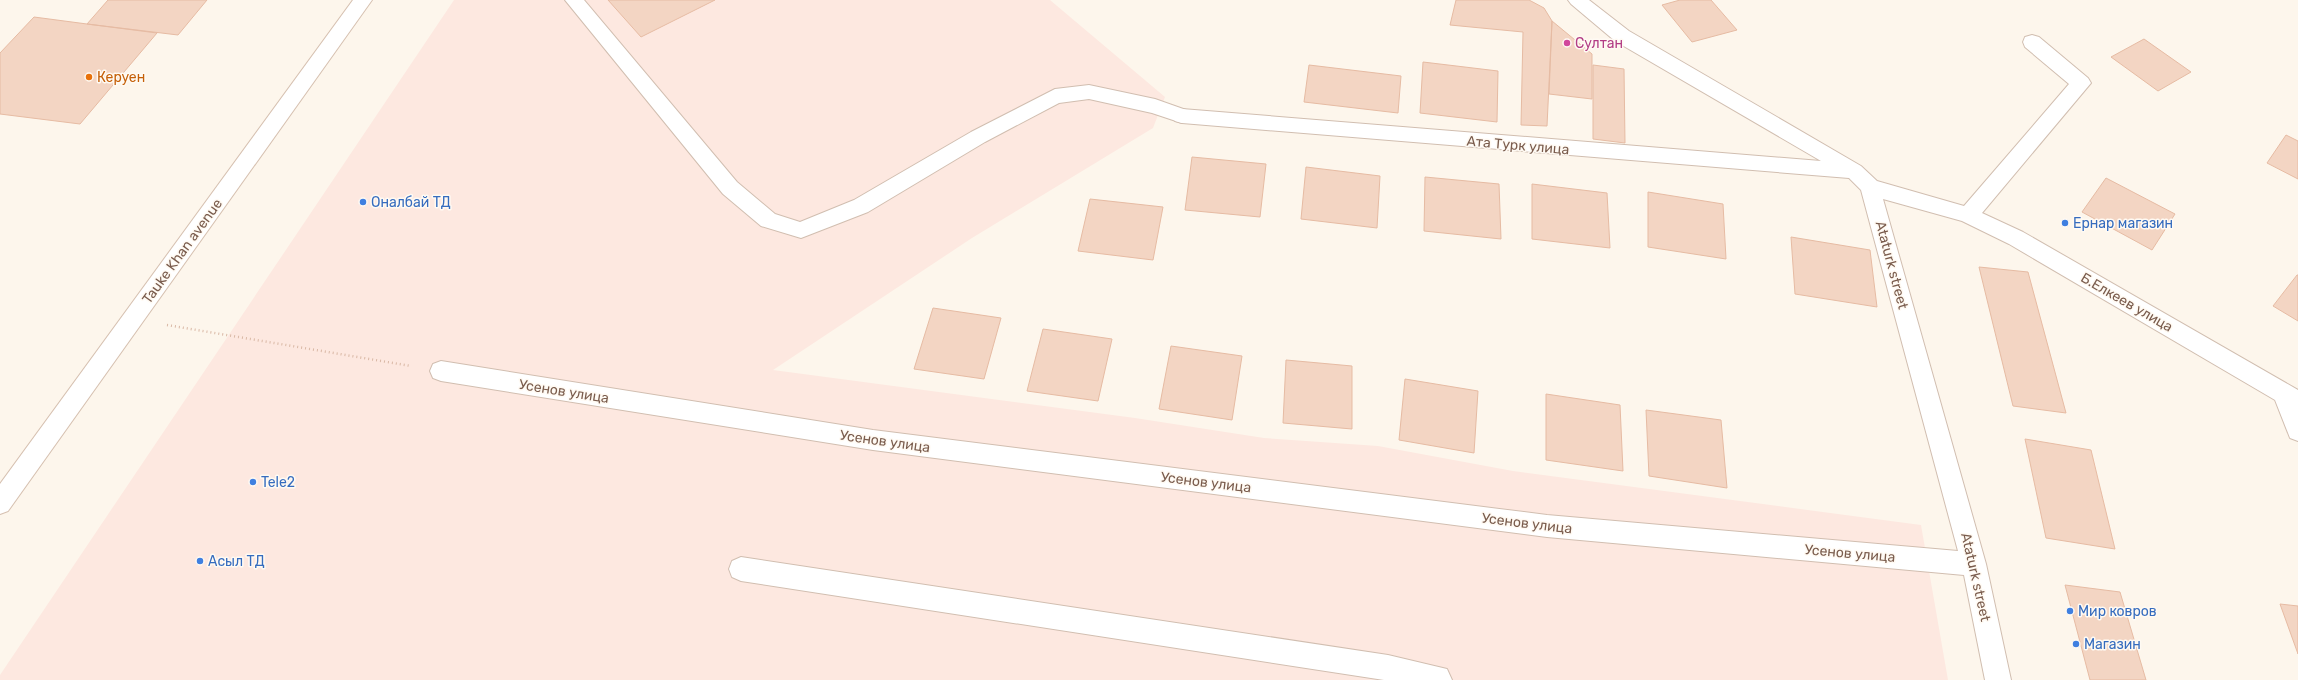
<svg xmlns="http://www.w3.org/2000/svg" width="2298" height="680" viewBox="0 0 2298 680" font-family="Rubik,sans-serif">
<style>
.commercial{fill:#fde8e0}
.building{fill:#f3d5c3;stroke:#e6bba3}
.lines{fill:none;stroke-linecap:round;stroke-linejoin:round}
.lane-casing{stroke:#d1beb0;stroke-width:2}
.street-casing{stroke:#d1beb0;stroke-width:2}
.secondary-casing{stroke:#d6c0b0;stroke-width:2}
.path{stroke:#d9b8a5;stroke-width:2.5;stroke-dasharray:1 3;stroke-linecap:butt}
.lane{fill:#fff;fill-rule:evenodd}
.street{fill:#fff;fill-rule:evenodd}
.secondary{fill:#fff;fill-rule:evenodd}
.hotel-dot{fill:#d1479c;stroke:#fffaf3;stroke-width:1.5}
.food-dot{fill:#e8710a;stroke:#fffaf3;stroke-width:1.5}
.shop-dot{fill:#3f7fe0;stroke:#fffaf3;stroke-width:1.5}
.labels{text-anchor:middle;stroke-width:3;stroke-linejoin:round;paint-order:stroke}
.hotel-label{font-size:14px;fill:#b23c85;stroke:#fffaf3;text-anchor:start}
.food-label{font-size:14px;fill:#c56008;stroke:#fffaf3;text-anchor:start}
.street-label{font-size:14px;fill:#7a5c4d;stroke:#fffaf3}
.shop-label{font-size:14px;fill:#366cbe;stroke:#fffaf3;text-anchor:start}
</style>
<rect width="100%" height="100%" fill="#fdf6ec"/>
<!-- commercial -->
<path class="commercial" d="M454 0H1050L1165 97 1153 128 972 238 773 370 1135 418 1264 438 1378 446 1513 471 1921 525 1948 680H0V675Z"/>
<!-- building -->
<path class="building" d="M108 0H207L178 35 87 24Z
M608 0H715L641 37Z
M1456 0H1529L1544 8 1552 21 1547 126 1521 125 1523 32 1450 25Z
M1680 0H1711L1737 30 1692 42 1662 5Z
M34 17 87 24 157 33 80 124 0 114V53Z
M1552 21 1592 54V99L1549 94Z
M2144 39 2191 72 2158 91 2111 57Z
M1423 62 1498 71 1497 122 1420 113Z
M1309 65 1401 76 1398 113 1304 102Z
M1593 65 1624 69 1625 143 1593 139Z
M2286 135 2298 141V179L2267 163Z
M1192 157 1266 164 1260 217 1185 210Z
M1306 167 1380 176 1377 228 1301 219Z
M1425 177 1499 184 1501 239 1424 231Z
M2106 178 2175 214 2152 250 2082 212Z
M1532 184 1607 193 1610 248 1532 239Z
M1648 192 1723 204 1726 259 1648 247Z
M1090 199 1163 207 1153 260 1078 251Z
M1791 237 1870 250 1877 307 1795 294Z
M1979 267 2028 272 2066 413 2013 406Z
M2297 275H2298V321L2273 306Z
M933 308 1001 318 984 379 914 369Z
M1043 329 1112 339 1098 401 1027 391Z
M1171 346 1242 356 1232 420 1159 409Z
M1286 360 1352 366V429L1283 423Z
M1405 379 1478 391 1474 453 1399 440Z
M1546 394 1620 405 1623 471 1546 460Z
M1646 410 1721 420 1727 488 1649 476Z
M2025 439 2091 450 2115 549 2046 538Z
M2065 585 2120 592 2146 680H2090Z
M2280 604 2298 606V654Z"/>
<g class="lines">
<defs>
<path id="lane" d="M565 0H584L737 182 775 214 800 222 854 200 971 132 1055 89 1089 85 1155 99 1189 111 1192 116 1189 121 1182 123 1152 113 1089 99 1059 103 985 142 868 212 801 238 761 226 723 194Z
M741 557 1388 655 1447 669 1452 680H1384L741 581 732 577 729 569 732 561Z"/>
<path id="street" d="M1568 0H1589L1629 31 1861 166 1877 181 1964 206 2069 84 2025 47 2023 42 2025 37 2032 35 2039 37 2088 78 2091 83 1982 213 2023 232 2298 390V441L2290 438 2275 400 2009 244 1962 221 1883 199 1986 564 2011 680H1985L1964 575 1547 537 873 450 441 381 433 378 430 371 433 364 441 361 873 430 1547 515 1958 551 1861 190 1849 178 1182 123 1175 121 1172 116 1175 111 1182 109 1821 161 1615 41 1571 4Z"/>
<path id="secondary" d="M353 0H372L8 511 0 514V484Z"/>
</defs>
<!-- lane casing -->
<use href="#lane" class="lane-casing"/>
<!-- street casing -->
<use href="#street" class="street-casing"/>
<!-- secondary casing -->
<use href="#secondary" class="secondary-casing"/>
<!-- path -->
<path class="path" d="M167 325 411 366"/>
<!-- lane -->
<use href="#lane" class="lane"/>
<!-- street -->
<use href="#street" class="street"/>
<!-- secondary -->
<use href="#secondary" class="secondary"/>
</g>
<!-- markers -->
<circle class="hotel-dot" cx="1567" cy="43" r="4"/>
<circle class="food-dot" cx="89" cy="77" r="4"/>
<g class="shop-dot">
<circle cx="363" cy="202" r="4"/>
<circle cx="2065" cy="223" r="4"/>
<circle cx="253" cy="482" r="4"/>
<circle cx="200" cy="561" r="4"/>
<circle cx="2070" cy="611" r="4"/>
<circle cx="2076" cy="644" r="4"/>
</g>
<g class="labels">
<!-- hotel labels -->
<g class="hotel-label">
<text x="1575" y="48">Султан</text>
</g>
<!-- food labels -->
<g class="food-label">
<text x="97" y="82">Керуен</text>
</g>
<!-- street labels -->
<g class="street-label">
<text transform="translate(1518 145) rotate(5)" y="5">Ата Турк улица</text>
<text transform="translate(182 251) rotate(-54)" y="5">Tauke Khan avenue</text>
<text transform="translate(1892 265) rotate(75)" y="5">Ataturk street</text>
<text transform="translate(2127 302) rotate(30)" y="5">Б.Елкеев улица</text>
<text transform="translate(564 391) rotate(9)" y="5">Усенов улица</text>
<text transform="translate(885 441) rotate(8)" y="5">Усенов улица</text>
<text transform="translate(1206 482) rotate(7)" y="5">Усенов улица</text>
<text transform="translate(1527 523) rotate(7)" y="5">Усенов улица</text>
<text transform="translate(1850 553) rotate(5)" y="5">Усенов улица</text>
<text transform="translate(1976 577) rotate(77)" y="5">Ataturk street</text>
</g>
<!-- shop labels -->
<g class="shop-label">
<text x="371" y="207">Оналбай ТД</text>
<text x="2073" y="228">Ернар магазин</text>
<text x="261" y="487">Tele2</text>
<text x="208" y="566">Асыл ТД</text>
<text x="2078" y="616">Мир ковров</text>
<text x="2084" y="649">Магазин</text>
</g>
</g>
</svg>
